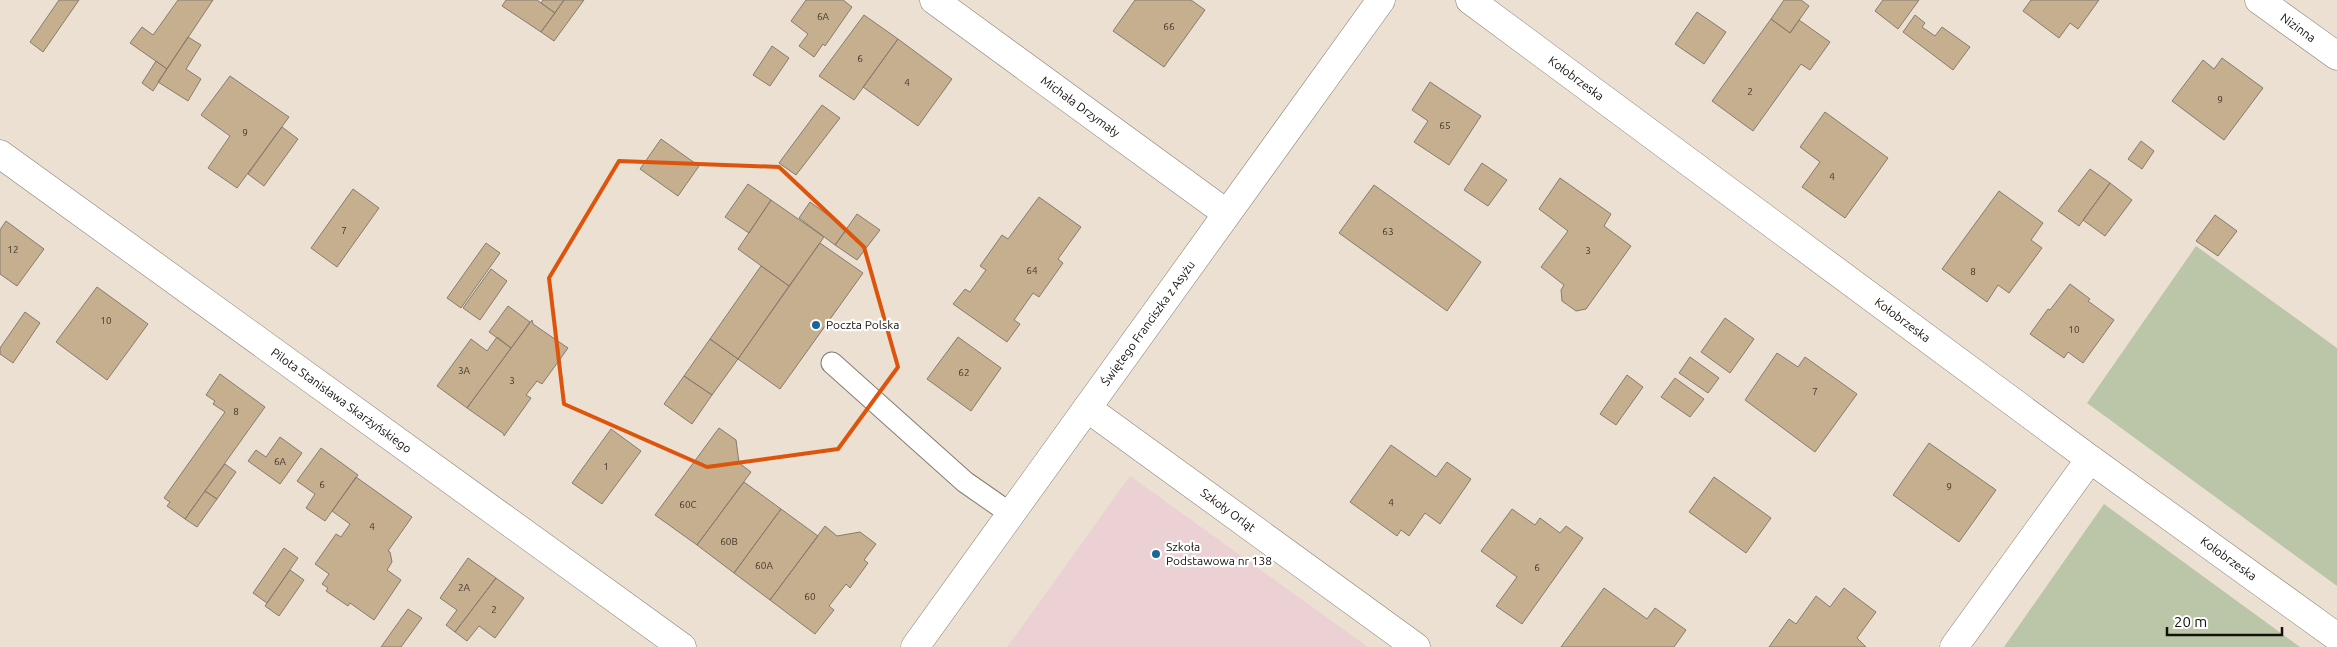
<svg xmlns="http://www.w3.org/2000/svg" width="2337" height="647" viewBox="0 0 2337 647" font-family="Ubuntu,sans-serif">
<style>
.education{fill:#ebd1d4}
.green{fill:#bac6a7}
.building{fill:#c5af8f;stroke:#857c6f}
.lines{fill:none;stroke-linecap:round;stroke-linejoin:round}
.lane-casing{stroke:#877d70;stroke-width:23}
.street-casing{stroke:#877d70;stroke-width:29}
.secondary-casing{stroke:#877d70;stroke-width:29}
.lane{stroke:#fff;stroke-width:21}
.street{stroke:#fff;stroke-width:28}
.secondary{stroke:#fff;stroke-width:28}
.marked{fill:none;stroke:#dd550c;stroke-width:4;stroke-linejoin:round}
.poi-dot{fill:#196799;stroke:#fff;stroke-width:2}
.labels{text-anchor:middle;stroke-width:4.5;stroke-linejoin:round;paint-order:stroke}
.number-label{font-size:10px;fill:#40382c}
.street-label{font-size:12px;fill:#14100b;stroke:#fff}
.poi-label{font-size:12px;fill:#14100b;stroke:#fff;text-anchor:start}
</style>
<rect width="100%" height="100%" fill="#ece0d3"/>
<!-- education -->
<path class="education" d="M1130 476 1368 647H1007Z"/>
<!-- green -->
<path class="green" d="M2196 246 2337 348V586L2087 403Z
M2104 504 2300 647H2004Z"/>
<!-- building -->
<path class="building" d="M59 0H79L43 52 30 42Z
M178 0H213L167 69 130 43 142 27 153 35Z
M506 0H537L555 13 541 32 502 6Z
M543 0H564L555 13 541 3Z
M564 0H584L554 41 541 32Z
M806 0H843L852 7 825 46 823 44 814 57 799 46 808 34 791 21Z
M1135 0H1191L1205 10 1164 67 1113 31Z
M1784 0H1801L1809 6 1790 33 1771 19Z
M1883 0H1919L1898 29 1875 11Z
M2031 0H2099L2078 29 2070 23 2059 38 2023 11Z
M1697 12 1726 32 1704 64 1675 44Z
M864 15 898 39 854 100 819 76Z
M1915 15 1925 23 1922 27 1935 36 1942 27 1970 47 1953 70 1903 32Z
M1771 19 1790 33 1799 20 1830 42 1810 70 1801 64 1753 131 1712 101Z
M188 37 201 45 186 69 201 79 188 101 158 82Z
M898 39 952 79 918 126 863 87Z
M772 46 789 58 770 86 753 75Z
M2222 58 2263 88 2224 140 2172 101 2203 60 2214 69Z
M156 61 167 69 153 91 142 83Z
M230 76 289 117 237 188 208 168 230 136 201 115Z
M1430 82 1481 116 1449 165 1414 142 1428 121 1412 110Z
M822 105 840 118 796 175 779 163Z
M1825 112 1888 158 1845 218 1802 187 1820 162 1800 147Z
M282 127 298 139 264 186 248 174Z
M661 139 699 166 678 196 640 169Z
M2141 141 2154 151 2142 169 2128 159Z
M1482 163 1507 180 1488 206 1464 190Z
M2090 169 2110 183 2079 226 2058 211Z
M1560 178 1611 214 1604 226 1631 246 1586 309 1576 311 1562 301 1561 290 1564 285 1541 267 1568 231 1539 209Z
M2110 183 2132 200 2105 236 2083 220Z
M748 184 771 200 749 233 725 217Z
M1374 185 1481 262 1447 311 1339 233Z
M353 189 379 208 337 267 311 248Z
M1999 191 2043 223 2031 240 2042 248 2009 293 1998 285 1987 302 1942 269Z
M1039 197 1081 227 1058 259 1063 263 1039 297 1033 293 1014 320 1020 324 1007 342 953 304 965 289 970 292 986 270 980 266 1002 235 1008 239Z
M771 200 824 237 789 286 738 249Z
M810 202 847 229 835 245 799 218Z
M857 214 880 230 857 260 835 245Z
M2215 215 2237 231 2218 256 2196 241Z
M6 221 44 249 17 286 0 274V230Z
M486 243 500 253 461 308 447 298Z
M820 243 863 273 780 389 738 359Z
M761 266 789 286 738 359 710 339Z
M491 269 507 281 480 320 463 308Z
M2070 284 2090 299 2088 301 2114 320 2083 363 2068 352 2064 358 2030 334 2048 309 2050 310Z
M97 287 148 324 107 380 56 342Z
M508 306 530 322 511 348 489 332Z
M25 312 40 323 13 363 0 354V348Z
M1725 318 1754 339 1730 373 1701 352Z
M532 320 533 324 568 348 542 384 537 381 526 395 531 398 504 436V434L467 408Z
M497 337 511 348 467 408 437 386 471 339 487 351Z
M958 337 1001 368 971 411 927 379Z
M710 339 738 359 712 395 684 376Z
M1777 353 1798 367 1805 357 1857 394 1815 452 1745 400Z
M1690 357 1719 378 1708 393 1679 373Z
M220 374 265 407 185 519 167 506 170 502 164 498 225 412 213 404 215 401 206 395Z
M1627 375 1643 387 1616 425 1600 414Z
M684 376 712 395 692 424 664 404Z
M1675 378 1704 399 1690 417 1661 397Z
M719 428 736 440 739 463 751 472 697 545 655 515Z
M611 429 641 451 602 504 572 483Z
M280 437 302 453 280 484 248 461 256 450 266 457Z
M1929 443 1996 490 1959 542 1893 495Z
M1391 445 1436 477 1447 462 1471 479 1440 524 1425 513 1409 536 1401 530 1397 536 1350 502Z
M321 448 358 475 325 521 306 508 315 494 297 481Z
M225 464 236 472 217 499 205 491Z
M356 477 412 517 388 551 390 552 392 562 387 570 401 580 374 620 350 603 348 606 326 591 328 588 322 584 329 574 315 564 336 534 341 537 350 524 332 511Z
M1714 477 1771 518 1746 553 1689 512Z
M744 482 781 509 734 573 697 545Z
M205 491 217 499 197 527 185 519Z
M781 509 818 536 770 600 734 573Z
M1512 509 1535 525 1540 518 1560 533 1566 526 1583 538 1522 624 1496 606 1517 577 1481 551Z
M825 526 837 536 860 532 876 544 864 560 868 563 850 588 846 584 829 606 834 610 815 634 770 600Z
M284 548 298 558 267 603 253 593Z
M468 558 496 578 455 632 446 625 457 610 440 598Z
M290 570 304 580 279 616 265 606Z
M496 578 524 598 495 638 479 626 467 641 455 632Z
M1604 588 1647 619 1655 608 1686 630 1674 647H1561Z
M1844 588 1876 612 1857 638 1866 647H1769L1789 619 1796 624 1816 596 1830 607Z
M408 609 422 618 401 647H381Z"/>
<g class="lines">
<defs>
<path id="lane" d="M832 363 965 482 1011 514"/>
<g id="street">
<path id="s1" d="M934 0 1226 213"/>
<path id="s2" d="M1470 0 2090 459 2337 637"/>
<path id="s3" d="M2259 0 2337 56"/>
<path id="s4" d="M0 154 682 647"/>
<path id="s5" d="M1087 408 1416 647"/>
<path d="M1954 647 2090 459"/>
</g>
<g id="secondary">
<path id="s6" d="M915 647 1381 0"/>
</g>
</defs>
<!-- lane casing -->
<use href="#lane" class="lane-casing"/>
<!-- street casing -->
<use href="#street" class="street-casing"/>
<!-- secondary casing -->
<use href="#secondary" class="secondary-casing"/>
<!-- lane -->
<use href="#lane" class="lane"/>
<!-- street -->
<use href="#street" class="street"/>
<!-- secondary -->
<use href="#secondary" class="secondary"/>
</g>
<!-- marked area -->
<path class="marked" d="M619 161 779 167 864 247 898 367 838 449 707 467 564 404 549 278Z"/>
<!-- markers -->
<g class="poi-dot">
<circle cx="816" cy="325" r="5"/>
<circle cx="1156" cy="554" r="5"/>
</g>
<g class="labels">
<!-- number labels -->
<g class="number-label">
<text x="823" y="20">6A</text>
<text x="1169" y="30">66</text>
<text x="860" y="62">6</text>
<text x="907" y="86">4</text>
<text x="1750" y="95">2</text>
<text x="2220" y="103">9</text>
<text x="1445" y="129">65</text>
<text x="245" y="136">9</text>
<text x="1832" y="180">4</text>
<text x="344" y="234">7</text>
<text x="1388" y="235">63</text>
<text x="13" y="253">12</text>
<text x="1588" y="254">3</text>
<text x="1032" y="274">64</text>
<text x="1973" y="275">8</text>
<text x="106" y="324">10</text>
<text x="2074" y="333">10</text>
<text x="464" y="374">3A</text>
<text x="964" y="376">62</text>
<text x="512" y="384">3</text>
<text x="1815" y="395">7</text>
<text x="236" y="415">8</text>
<text x="280" y="465">6A</text>
<text x="606" y="470">1</text>
<text x="322" y="488">6</text>
<text x="1949" y="490">9</text>
<text x="1391" y="506">4</text>
<text x="688" y="508">60C</text>
<text x="372" y="530">4</text>
<text x="729" y="545">60B</text>
<text x="764" y="569">60A</text>
<text x="1537" y="571">6</text>
<text x="464" y="591">2A</text>
<text x="810" y="600">60</text>
<text x="494" y="613">2</text>
</g>
<!-- street labels -->
<g class="street-label">
<text dy="4" stroke="none"><textPath href="#s3" startOffset="48">Nizinna</textPath></text>
<text dy="4" stroke="none"><textPath href="#s2" startOffset="132">Kołobrzeska</textPath></text>
<text dy="4" stroke="none"><textPath href="#s1" startOffset="181">Michała Drzymały</textPath></text>
<text dy="4" stroke="none"><textPath href="#s2" startOffset="538">Kołobrzeska</textPath></text>
<text dy="4" stroke="none"><textPath href="#s6" startOffset="399">Świętego Franciszka z Asyżu</textPath></text>
<text dy="4" stroke="none"><textPath href="#s4" startOffset="421">Pilota Stanisława Skarżyńskiego</textPath></text>
<text dy="4" stroke="none"><textPath href="#s5" startOffset="174">Szkoły Orląt</textPath></text>
<text dy="4" stroke="none"><textPath href="#s2" startOffset="942">Kołobrzeska</textPath></text>
</g>
<!-- poi labels -->
<g class="poi-label">
<text x="826" y="329">Poczta Polska</text>
<text x="1166" y="551">Szkoła<tspan x="1166" dy="14">Podstawowa nr 138</tspan></text>
</g>
</g>
<!-- scale -->
<path d="M2167 627v8h115v-8" fill="none" stroke="#14100b" stroke-width="2.5"/>
<text x="2174" y="627" font-size="15" fill="#14100b" stroke="#ffffff" stroke-width="4" paint-order="stroke">20 m</text>
</svg>
